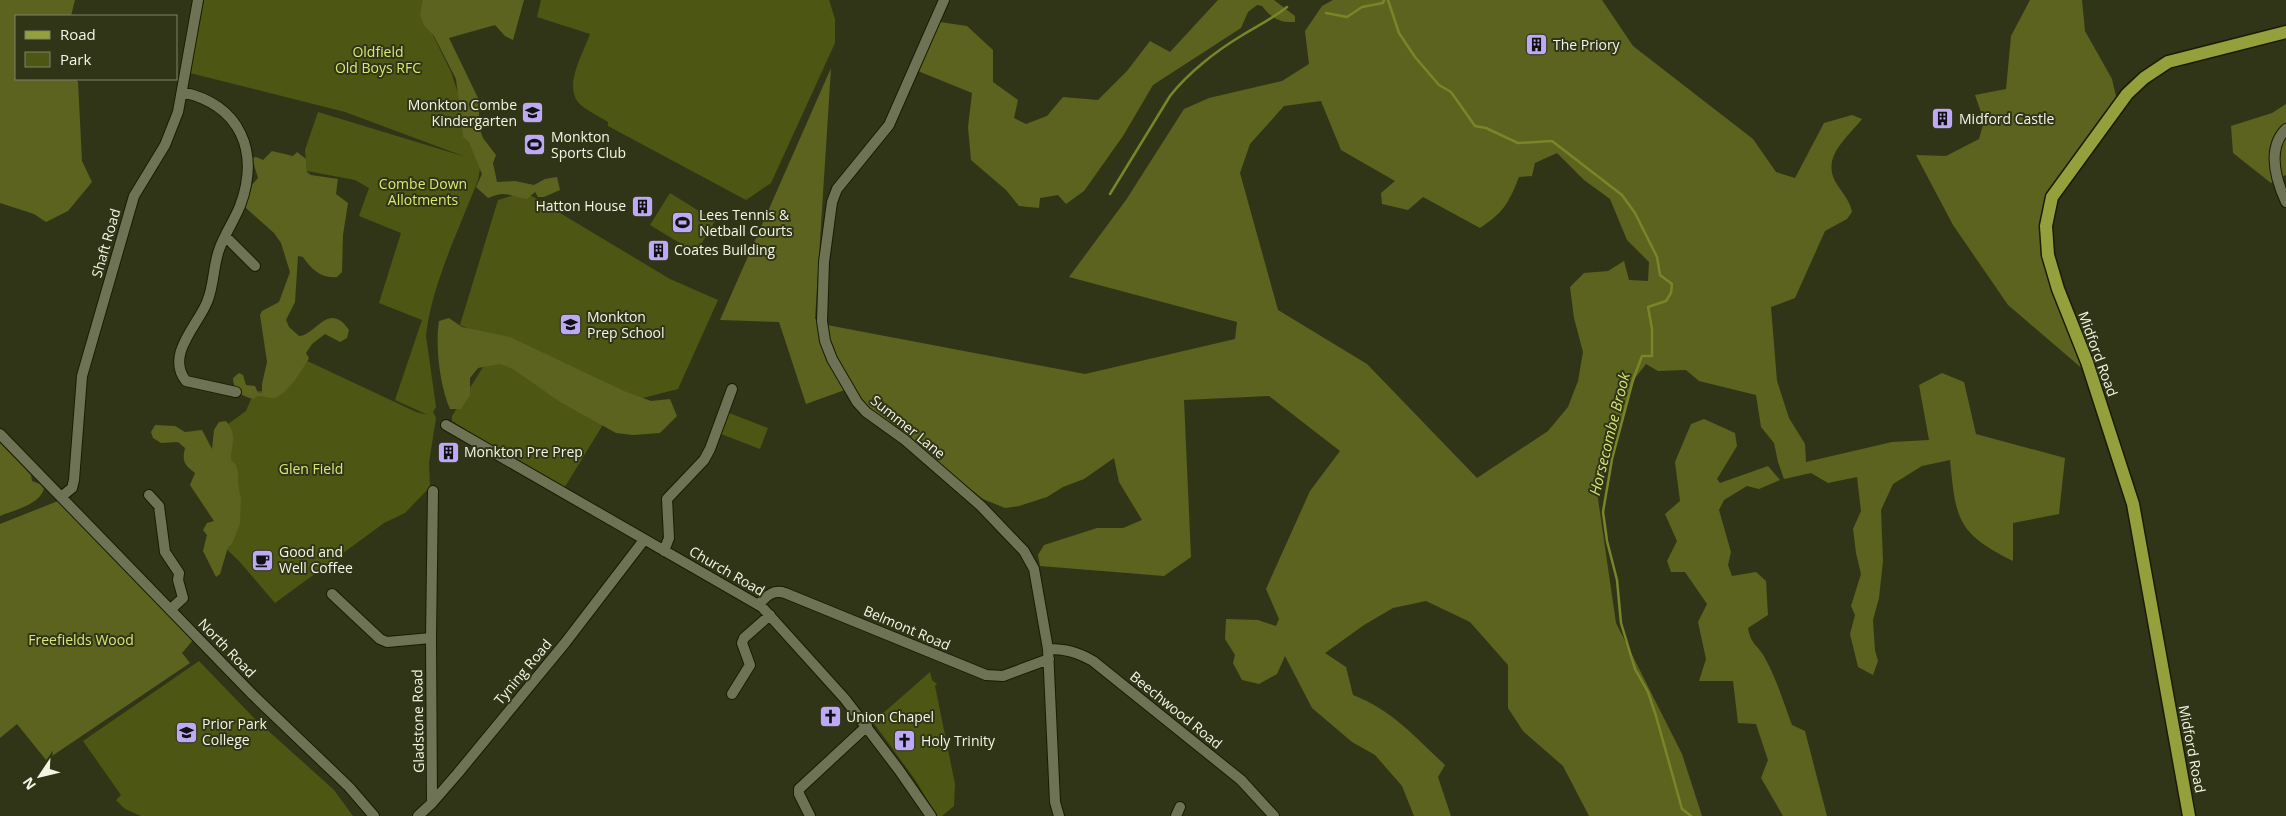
<svg xmlns="http://www.w3.org/2000/svg" width="2286" height="816" viewBox="0 0 2286 816" font-family="'Open Sans',sans-serif">
<style>
.green{fill:#4e5613}
.forest{fill:#5b631f;fill-rule:evenodd}
.lines{fill:none;stroke-linecap:round;stroke-linejoin:round}
.stream{stroke:#7a852a;stroke-width:2.5}
.minor-casing{stroke:#191c02;stroke-width:12}
.major-casing{stroke:#191c02;stroke-width:15}
.minor{stroke:#6e7355;stroke-width:10}
.major{stroke:#94a03c;stroke-width:12}
.labels{text-anchor:middle;stroke-width:4;stroke-linejoin:round;paint-order:stroke}
.poi-label{font-size:14px;fill:#f3f6e5;stroke:#313518;text-anchor:start}
.park-label{font-size:14px;fill:#d9e973;stroke:#313518}
.street-label{font-size:14px;fill:#f3f6e5;stroke:#313518}
.water-label{font-size:15px;font-style:italic;fill:#d6e670;stroke:#313518}
</style>
<rect width="100%" height="100%" fill="#313518"/>
<!-- green -->
<path class="green" d="M204 0H424L425 19 451 72 481 163 478 180C460 227 431 286 426 336L436 407 433 412 436 418 429 463 430 487 405 513 384 523 275 603 239 561 216 539 228 424 246 411 254 392 276 389 303 359 416 412 428 415 395 400 422 320 379 303 401 233 359 216 369 188 355 180 307 171 305 150 318 112 466 157 345 112 190 73Z
M541 0H829L835 19V43L771 183 746 200 608 126V122C599 116 585 110 578 102 564 84 584 52 590 34L537 17Z
M525 192 670 279 718 300 678 389 615 405 563 490 452 421V416L499 342 460 325 498 200Z
M670 193 715 221 696 253 650 225Z
M729 413 768 428 760 449 721 434Z
M199 661 253 717 334 790 353 816H141L125 809 116 800 121 795 83 741Z
M930 672 932 680 937 684 935 686 955 784 954 806 942 816H937L916 781 873 722Z"/>
<!-- forest -->
<path class="forest" d="M0 0H75L71 16H16V79H76L78 82 82 161 92 182 68 211 46 222 34 214 0 203Z
M423 0H524L513 40 505 36 495 25 449 38 479 100V127L483 138 496 155 493 163 497 182 515 181 534 185 545 179 557 177 560 190 544 197H538L535 192 527 199C509 196 506 190 488 198L476 187 482 174 469 142 463 137 456 79 434 36 424 25 420 14Z
M1218 0H1274L1295 16V22C1280 23 1271 18 1262 6L1257 5 1248 12 1241 28 1153 85 1123 136 1084 191 1066 204 1058 195 1040 198 1039 208 1019 206 1006 190 971 160 968 127 972 93 918 71 940 22 967 26 993 50V82L1018 100 1014 118 1026 124 1047 116 1063 97 1098 100 1127 71 1150 41 1170 52Z
M1333 0H1602L1633 46 1753 139 1776 172 1795 178 1824 123 1852 115 1862 119C1848 137 1822 156 1835 181 1841 192 1849 198 1852 212L1847 219 1825 231 1795 298 1771 307 1777 381 1789 418 1805 444 1806 462 1892 442 1929 440 1919 385 1942 373 1964 382 1976 434 2065 458 2059 514 2013 523V561C1957 533 1956 520 1950 460L1922 466 1893 484 1881 510 1883 561 1879 598 1873 620 1875 650 1878 661 1873 675 1858 667 1850 634 1855 615 1851 606 1861 574 1856 553 1853 529 1861 511 1857 477 1828 483 1811 473 1784 479 1778 462 1774 443 1761 427 1756 395 1699 381 1686 370 1658 371 1646 364 1635 378 1597 492 1616 623 1682 754 1702 816H1589L1563 766 1523 731 1508 708V665L1470 622 1426 601 1393 608 1364 625 1325 653 1346 667 1353 695C1392 710 1415 737 1445 765L1438 777 1451 816H1414L1402 786 1375 755 1352 742 1312 708 1285 656 1277 674 1259 684 1242 680 1233 663 1235 655 1225 639 1226 619 1258 620 1276 626 1279 619 1266 589 1310 491 1340 451 1269 396 1184 400 1191 557 1164 576 1040 566 1038 555 1044 545 1097 528H1123L1142 520 1119 482 1114 458 1084 479 1063 487 1047 497 1019 506 1005 508 983 499 868 408 853 387 806 404 779 322 720 320 831 68 815 319 827 325 1085 374 1235 339 1237 322 1069 277 1126 200 1184 109 1209 98 1282 81 1309 64 1305 31 1322 6ZM1321 101 1341 150 1395 181 1381 193 1382 204 1408 210 1423 197 1480 228C1503 213 1509 203 1519 177L1532 176 1535 163 1557 153 1584 180 1610 199 1627 240 1649 262 1648 281 1629 280 1624 261 1608 271 1584 273 1570 287 1574 318 1583 352 1578 381 1568 407 1548 431 1477 478 1367 364 1278 310 1240 173 1250 144 1284 106Z
M2030 0H2082L2085 31 2112 79 2118 105 2059 177 2050 240 2085 371 2008 305 1953 225 1916 155 1946 156 1979 139 1984 121 1975 95 2006 89 2011 36Z
M2286 104V175L2271 183 2233 153 2231 126 2272 113Z
M272 151 293 156 297 152 306 159 307 172 311 175 338 179 336 194 348 203 343 235 342 272 337 277C322 279 311 269 303 257L298 256 295 302 286 320 289 327 299 336C316 335 329 300 349 330L347 338 340 342 325 334 312 344 306 353 309 358C303 369 286 396 274 398 269 398 262 396 257 396L254 399C242 397 233 390 233 378L239 373 243 375 246 385 255 386 258 393H262V384L267 362 260 315 262 311 279 302 290 272 281 243 274 233 246 208 244 201 248 189 258 178 252 158 256 157 263 160Z
M449 318 462 327 510 337 624 391 651 401 670 399 677 416 660 433 633 435 616 433 560 402 513 369 500 364 478 368 470 378V395L461 409H450C440 386 435 346 439 321Z
M1704 419 1735 433 1737 446 1717 479 1720 483 1768 466 1780 480 1759 489 1747 486 1724 500 1719 510 1731 552 1728 565 1732 576 1756 572 1766 581 1768 615 1748 628C1751 646 1759 645 1766 660 1777 681 1784 703 1792 725L1805 731 1827 816H1783L1761 778 1768 760 1756 724 1738 723 1733 681H1699L1706 659 1698 622 1707 604 1685 572H1671L1667 561 1677 541 1665 514 1680 501 1675 462 1691 424Z
M226 421C238 435 231 444 231 460L236 465 238 473V484L241 499 240 524 232 544 228 547 220 574 216 577 203 551 207 535 203 530 207 523 214 521 190 485 195 473C184 465 182 461 185 448L178 442 161 443 153 438 151 432 155 425 175 426 185 432 202 430 212 449 214 430 219 422Z
M0 443 31 475 32 481 40 484 44 489C39 505 14 510 0 516Z
M58 501 193 640 182 653 190 663 46 760 17 724 0 738V524Z"/>
<g class="lines">
<!-- stream -->
<path class="stream" d="M1388 0 1399 33 1415 57 1439 85 1451 92 1475 126 1486 128 1518 143 1552 141 1622 195 1635 213 1657 257 1660 275 1672 284 1671 293 1666 301 1648 307 1652 329V356H1642L1633 380 1612 459 1603 512 1607 541 1617 580 1621 623 1635 669 1648 692 1656 716 1682 809 1691 816
M1326 13 1347 17 1362 7 1383 3 1384 0
M1110 194 1170 96C1188 73 1216 51 1241 36 1257 26 1272 19 1287 7"/>
<defs>
<path id="minor" d="M944 0 889 125 837 189 832 202 824 262 822 321 825 341 832 359 857 402 866 412 905 440 981 506 1024 551 1034 569 1048 649 1055 802 1059 816
M182 92C241 105 260 152 240 206 234 221 224 235 219 250 213 267 214 286 207 302 198 325 165 355 186 381L236 392
M2286 129C2266 149 2276 180 2286 202
M225 236 255 266
M446 425 762 607 845 699 899 770 931 816
M0 434 253 695 349 787 374 816
M149 495 159 506 165 552 179 573 178 580 183 598 171 609
M61 497 72 488 74 480 82 376 134 196 165 145 178 112 198 0
M664 551 669 538 667 499 704 460 710 449 732 389
M332 594 380 639 387 642 431 638
M759 604C767 596 773 589 785 593L986 675 1003 676 1049 659
M1048 649C1066 649 1077 652 1093 661L1241 780 1274 816
M732 694 750 665 742 643 744 638 770 615
M432 803 431 638 433 491
M418 816 432 803 458 773 565 643 644 540
M810 816 799 794V789L867 726
M1176 816 1180 807"/>
<path id="major" d="M2189 816 2133 504 2087 362 2058 289 2048 255 2046 226 2052 197 2127 94 2144 78 2168 62 2286 32"/>
</defs>
<!-- minor casing -->
<use href="#minor" class="minor-casing"/>
<!-- major casing -->
<use href="#major" class="major-casing"/>
<!-- minor -->
<use href="#minor" class="minor"/>
<!-- major -->
<use href="#major" class="major"/>
</g>
<!-- icons -->
<defs>
<symbol id="building-square" viewBox="-11 -11 22 22"><rect x="-9" y="-9" width="18" height="18" rx="4" fill="#bda9f5" stroke="#313518"/><path d="M-4-6H4V6H1V3H-1V6H-4ZM-2.5-4.3h1.7v1.8h-1.7ZM.8-4.3h1.7v1.8H.8ZM-2.5-1h1.7V.8h-1.7ZM.8-1h1.7V.8H.8Z" fill="#111"/></symbol>
<symbol id="school-square" viewBox="-11 -11 22 22"><rect x="-9" y="-9" width="18" height="18" rx="4" fill="#bda9f5" stroke="#313518"/><path d="M0-5L7-2L0 1L-7-2ZM-4 1L0 2.5L4 1V4Q0 6-4 4Z" fill="#111"/></symbol>
<symbol id="stadium-square" viewBox="-11 -11 22 22"><rect x="-9" y="-9" width="18" height="18" rx="4" fill="#bda9f5" stroke="#313518"/><path d="M0-5a6.5 5 0 1 0 0 10a6.5 5 0 1 0 0-10ZM-3.5-1.8h7v3.6h-7Z" fill="#111"/></symbol>
<symbol id="cafe-square" viewBox="-11 -11 22 22"><rect x="-9" y="-9" width="18" height="18" rx="4" fill="#bda9f5" stroke="#313518"/><path d="M-5.5-4.5H6V0H3Q3 3.5 0 3.5H-2.5Q-5.5 3.5-5.5 0ZM3-3.2v2h1.7v-2ZM-6 4.5H4V6H-6Z" fill="#111"/></symbol>
<symbol id="church-square" viewBox="-11 -11 22 22"><rect x="-9" y="-9" width="18" height="18" rx="4" fill="#bda9f5" stroke="#313518"/><path d="M-1.2-6h2.4v3.5h3.3v2.4h-3.3V6h-2.4V-.1h-3.3v-2.4h3.3Z" fill="#111"/></symbol>
</defs>
<g fill-rule="evenodd">
<use href="#building-square" x="1524" y="32" width="25" height="25"/>
<use href="#school-square" x="520" y="100" width="25" height="25"/>
<use href="#building-square" x="1930" y="106" width="25" height="25"/>
<use href="#stadium-square" x="522" y="132" width="25" height="25"/>
<use href="#building-square" x="630" y="194" width="25" height="25"/>
<use href="#stadium-square" x="670" y="210" width="25" height="25"/>
<use href="#building-square" x="646" y="238" width="25" height="25"/>
<use href="#school-square" x="558" y="312" width="25" height="25"/>
<use href="#building-square" x="436" y="440" width="25" height="25"/>
<use href="#cafe-square" x="250" y="548" width="25" height="25"/>
<use href="#church-square" x="818" y="704" width="25" height="25"/>
<use href="#school-square" x="174" y="720" width="25" height="25"/>
<use href="#church-square" x="892" y="728" width="25" height="25"/>
</g>
<g class="labels">
<!-- poi labels -->
<g class="poi-label">
<text x="1553" y="50">The Priory</text>
<text x="517" y="110" text-anchor="end">Monkton Combe<tspan x="517" dy="16">Kindergarten</tspan></text>
<text x="1959" y="124">Midford Castle</text>
<text x="551" y="142">Monkton<tspan x="551" dy="16">Sports Club</tspan></text>
<text x="626" y="211" text-anchor="end">Hatton House</text>
<text x="699" y="220">Lees Tennis &amp;<tspan x="699" dy="16">Netball Courts</tspan></text>
<text x="674" y="255">Coates Building</text>
<text x="587" y="322">Monkton<tspan x="587" dy="16">Prep School</tspan></text>
<text x="464" y="457">Monkton Pre Prep</text>
<text x="279" y="557">Good and<tspan x="279" dy="16">Well Coffee</tspan></text>
<text x="846" y="722">Union Chapel</text>
<text x="202" y="729">Prior Park<tspan x="202" dy="16">College</tspan></text>
<text x="921" y="746">Holy Trinity</text>
</g>
<!-- park labels -->
<g class="park-label">
<text x="378" y="57">Oldfield<tspan x="378" dy="16">Old Boys RFC</tspan></text>
<text x="423" y="189">Combe Down<tspan x="423" dy="16">Allotments</tspan></text>
<text x="311" y="474">Glen Field</text>
<text x="81" y="645">Freefields Wood</text>
</g>
<!-- street labels -->
<g class="street-label">
<text transform="translate(106 243) rotate(-74)" y="5">Shaft Road</text>
<text transform="translate(2098 354) rotate(70)" y="5">Midford Road</text>
<text transform="translate(908 427) rotate(39)" y="5">Summer Lane</text>
<text transform="translate(727 571) rotate(30)" y="5">Church Road</text>
<text transform="translate(907 628) rotate(23)" y="5">Belmont Road</text>
<text transform="translate(227 648) rotate(46)" y="5">North Road</text>
<text transform="translate(523 672) rotate(-50)" y="5">Tyning Road</text>
<text transform="translate(1176 710) rotate(39)" y="5">Beechwood Road</text>
<text transform="translate(418 721) rotate(-91)" y="5">Gladstone Road</text>
<text transform="translate(2192 749) rotate(79)" y="5">Midford Road</text>
</g>
<!-- water labels -->
<g class="water-label">
<text transform="translate(1610 434) rotate(-76)" y="5">Horsecombe Brook</text>
</g>
</g>
<!-- legend -->
<rect x="15" y="15" width="162" height="65" fill="#313518" stroke="#7f826a"/>
<rect x="25" y="31" width="25" height="8" fill="#94a03c" stroke="#7f826a"/>
<text x="60" y="40" font-size="15" fill="#f3f6e5">Road</text>
<rect x="25" y="52" width="25" height="15" fill="#4e5613" stroke="#7f826a"/>
<text x="60" y="65" font-size="15" fill="#f3f6e5">Park</text>
<!-- north arrow -->
<g transform="translate(40 776) rotate(235)" stroke="#313518" stroke-width="4" paint-order="stroke">
<path d="M0-4L9 19L0 12L-9 19Z" fill="#f3f6e5"/>
<text y="-8" font-size="14" font-weight="bold" text-anchor="middle" fill="#f3f6e5">N</text>
</g>
</svg>
